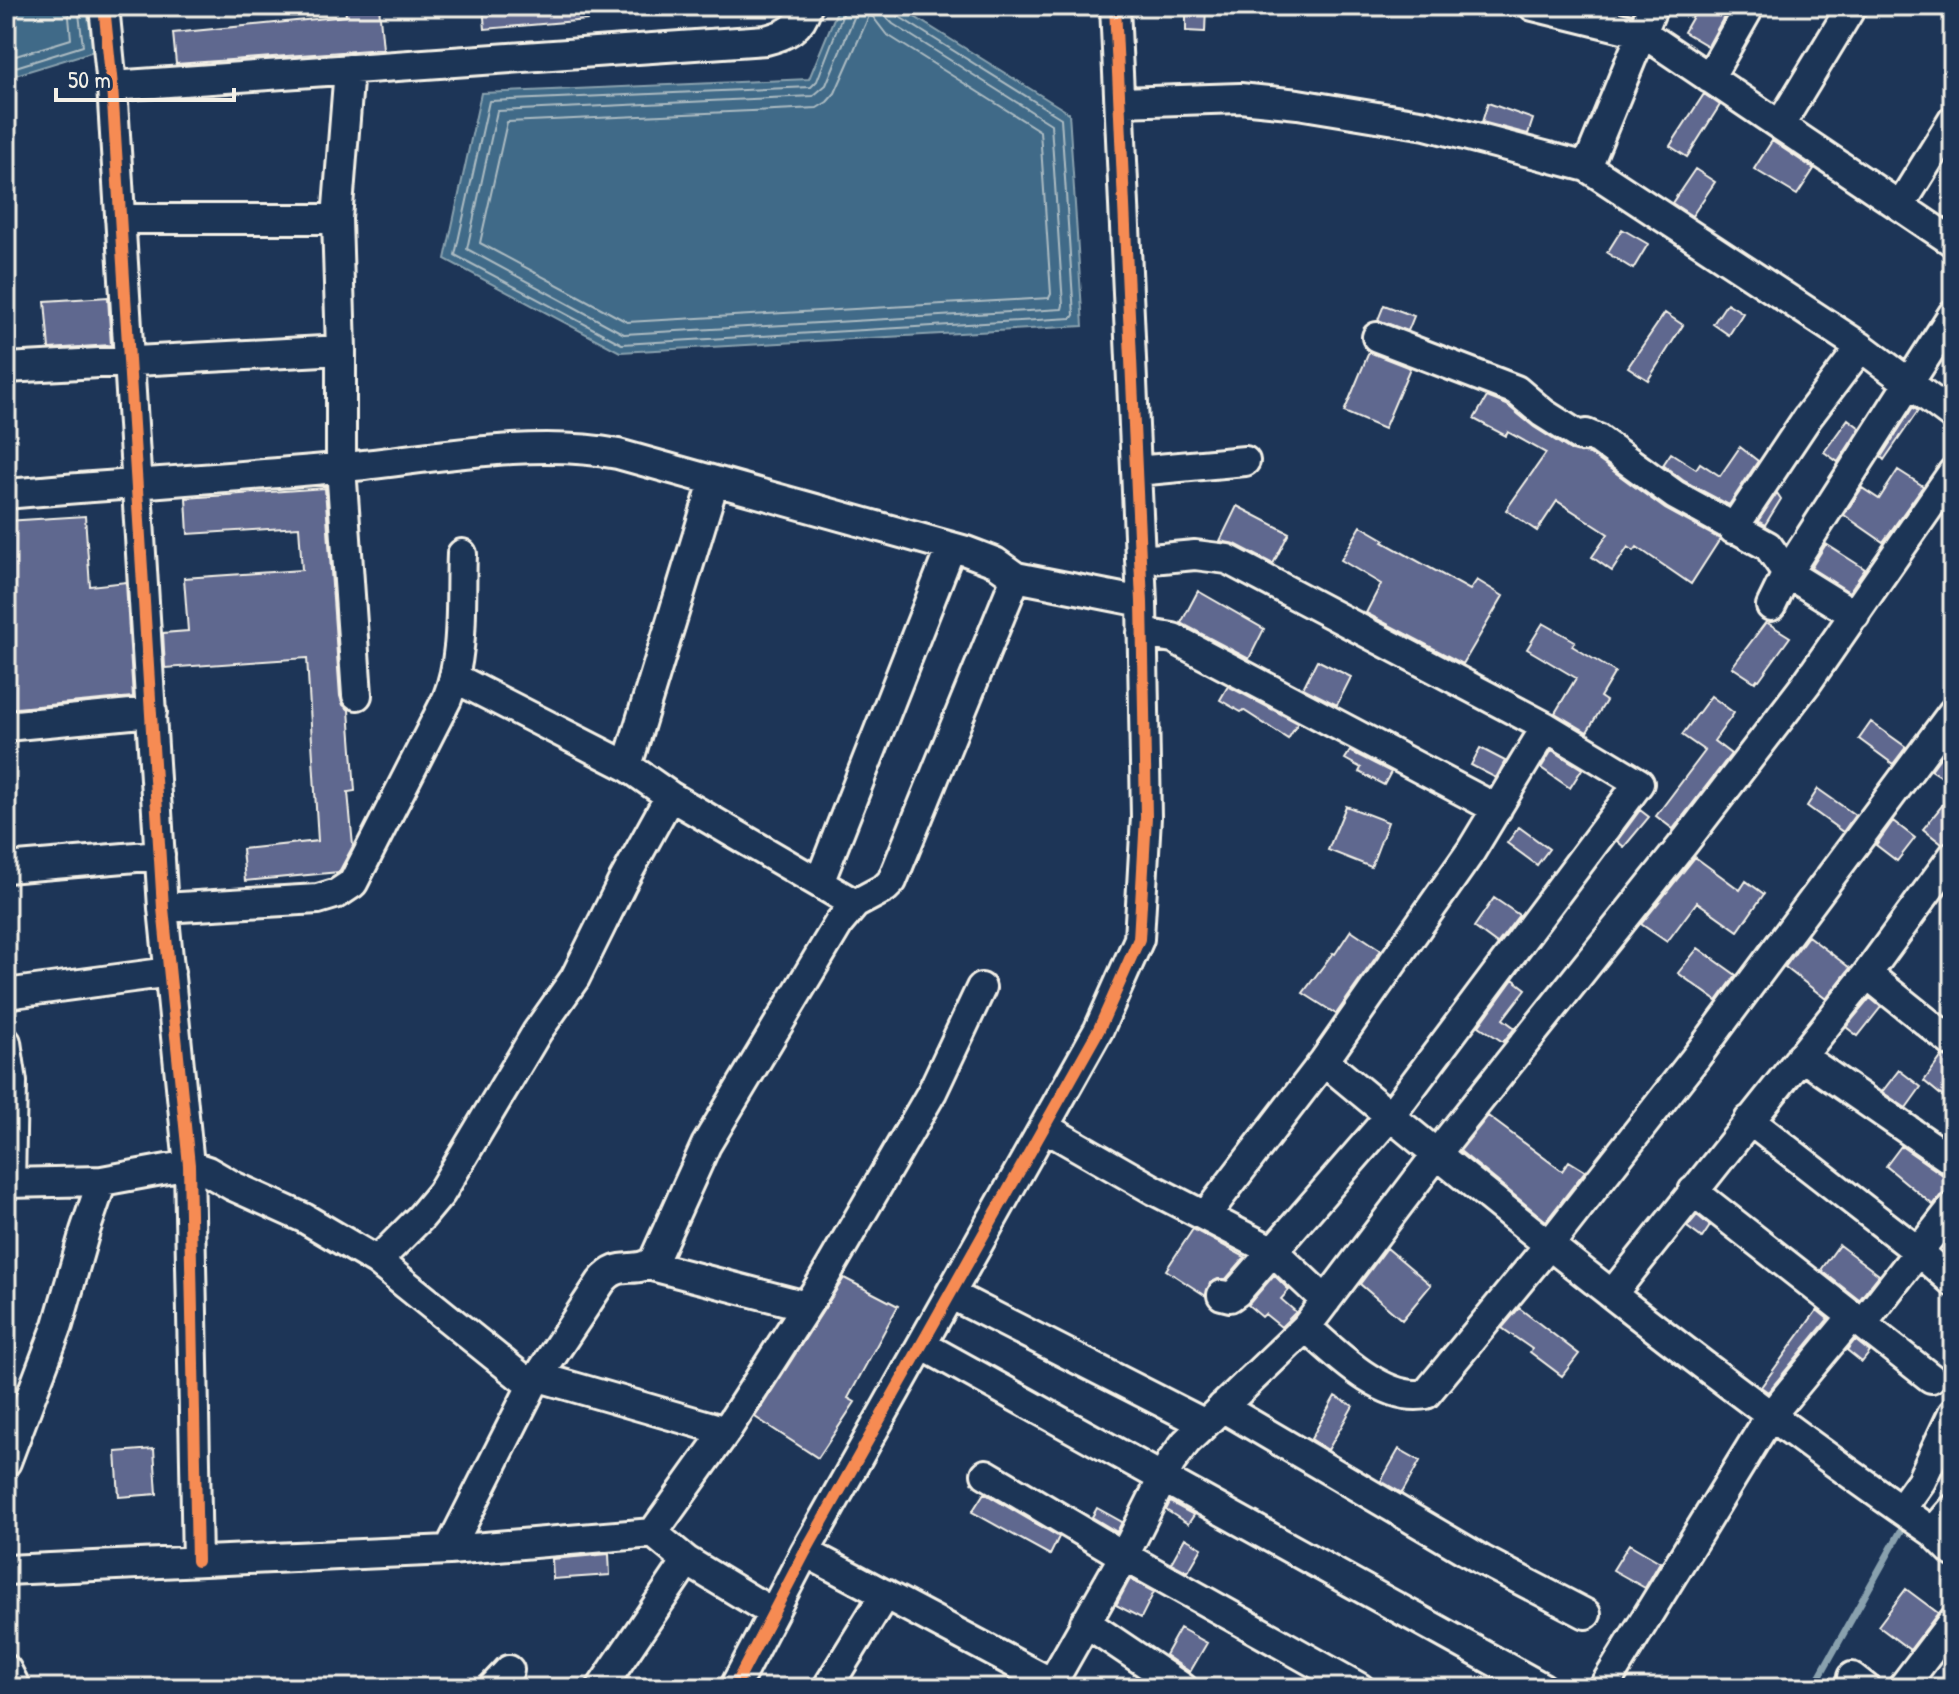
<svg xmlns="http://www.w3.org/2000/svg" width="1959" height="1694" viewBox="0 0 1959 1694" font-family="'Patrick Hand',sans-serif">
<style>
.water{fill:#416b88;stroke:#89a1ae;stroke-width:2}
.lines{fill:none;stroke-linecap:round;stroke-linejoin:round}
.shore{stroke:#acbbc2;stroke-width:2}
.stream{stroke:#89a1ae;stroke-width:7}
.building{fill:#5f688f;stroke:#f4f1e8;stroke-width:2}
.street-casing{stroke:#f4f1e8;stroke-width:34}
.street{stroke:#1d3557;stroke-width:28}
.cycleway-casing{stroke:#1d3557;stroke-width:17}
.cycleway{stroke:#f68b52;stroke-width:12}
</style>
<rect width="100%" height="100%" fill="#1d3557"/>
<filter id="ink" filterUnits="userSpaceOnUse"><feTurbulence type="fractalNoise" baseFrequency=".0125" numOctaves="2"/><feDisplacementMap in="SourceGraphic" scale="16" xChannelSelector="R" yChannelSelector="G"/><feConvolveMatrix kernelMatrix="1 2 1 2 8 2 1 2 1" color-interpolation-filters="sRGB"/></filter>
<g filter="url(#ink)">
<!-- water -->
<path class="water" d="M6 6H86L94 51 6 78Z
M839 6H897L1069 113 1083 326 620 352 445 259 481 93 809 79Z"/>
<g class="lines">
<!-- shore -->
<path class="shore" d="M846 6 817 81 811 87 489 101 455 255 622 344 1072 318 1074 315 1061 118 898 16 894 6
M856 6 855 15 826 85 813 96 497 111 467 249 624 334 1062 309 1063 305 1051 124 893 24 886 17 884 6
M869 16 873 17 886 34 1040 131 1051 294 1049 298 627 322 480 243 507 122 817 108 827 102 835 93Z
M6 59 71 39 68 6
M6 70 83 46 78 6"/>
<!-- stream -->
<path class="stream" d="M1813 1688 1906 1522"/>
</g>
<!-- building -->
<path class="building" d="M345 6H379L383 49 176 64 173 33 346 16Z
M483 6H586L587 20 485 29Z
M1186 6H1206L1205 32 1186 31Z
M1699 6H1730L1708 46 1684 32Z
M1704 94 1720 105 1687 157 1670 146Z
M1488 103 1533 119 1528 134 1482 122Z
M1772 141 1814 169 1797 195 1754 169Z
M1695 169 1715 182 1692 216 1672 203Z
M1622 229 1648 244 1633 269 1607 253Z
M108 297 111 345 49 349 45 301Z
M1727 303 1743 313 1729 335 1713 324Z
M1384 305 1414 316 1408 331 1378 320Z
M1665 313 1683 325 1648 380 1628 367Z
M1369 352 1410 368 1384 429 1344 412Z
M1487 397 1507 405 1534 427 1572 451 1590 454 1665 509 1720 539 1691 584 1637 547 1634 551 1628 547 1612 571 1592 557 1608 534 1557 501 1537 531 1506 510 1546 453 1508 432 1506 436 1474 419Z
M1913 407 1918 411 1884 460 1881 457Z
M1848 419 1860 428 1838 462 1824 452Z
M1740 447 1758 461 1729 505 1684 481 1663 465 1671 453 1696 469 1700 463 1720 476Z
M1898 470 1923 486 1883 542 1844 515 1862 488 1879 499Z
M325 488 340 696 343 705 349 710 355 791 348 792 353 846 339 872 245 881 242 849 318 841 307 658 165 668 163 633 188 631 184 578 302 570 299 527 188 534 186 498Z
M1777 493 1781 499 1765 525 1758 521Z
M1237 506 1289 533 1273 564 1235 544 1220 541Z
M85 516 90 586 126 582 133 697 6 709V594H9L6 521Z
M1361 526 1385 540 1383 542 1470 590 1477 580 1503 596 1463 664 1366 613 1381 584 1341 560Z
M1826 544 1865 569 1849 592 1811 568Z
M1198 591 1264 629 1249 659 1181 623Z
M1766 622 1790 637 1759 680 1757 679 1755 682 1732 667Z
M1543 623 1575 641 1572 646 1615 672 1600 697 1606 701 1587 732 1555 713 1576 678 1527 649Z
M1317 660 1351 677 1337 705 1303 688Z
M1228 686 1298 723 1288 739 1243 710 1241 712 1220 700Z
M1711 696 1734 713 1714 741 1731 754 1673 829 1656 816 1705 751 1682 735Z
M1871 722 1906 747 1893 764 1859 739Z
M1953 740V784L1931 770Z
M1480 748 1505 761 1496 778 1471 765Z
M1552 750 1582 769 1570 788 1541 768Z
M1350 751 1391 772 1384 785 1359 772 1361 768 1345 759Z
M1818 789 1855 815 1843 832 1807 806Z
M1953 792V839L1942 844 1923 829Z
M1346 806 1388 822 1371 867 1328 850Z
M1640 810 1649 817 1624 847 1617 841Z
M1893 821 1915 838 1897 861 1876 845Z
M1519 827 1549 849 1537 865 1507 843Z
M1695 857 1740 890 1746 881 1764 894 1738 931 1697 902 1667 942 1641 924Z
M1494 898 1519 915 1497 944 1474 927Z
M1351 930 1381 950 1336 1014 1303 993 1333 953 1335 954Z
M1808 936 1850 968 1826 999 1785 967Z
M1698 948 1736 975 1717 1001 1678 973Z
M1513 979 1526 989 1503 1019 1515 1028 1503 1042 1479 1026Z
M1870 998 1881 1007 1858 1036 1846 1027Z
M1942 1056 1953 1060V1105L1924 1081Z
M1899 1070 1921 1087 1906 1108 1882 1092Z
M1488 1116 1562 1171 1569 1161 1585 1171 1546 1221 1460 1151Z
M1901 1146 1943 1175 1953 1178V1188L1940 1196 1933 1205 1886 1166Z
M1697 1215 1710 1226 1702 1238 1687 1227Z
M1193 1229 1245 1257 1226 1279H1218L1210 1283 1206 1296 1166 1270Z
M1839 1245 1879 1275 1859 1300 1821 1270Z
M1387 1248 1431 1285 1402 1320 1360 1284Z
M1274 1275 1289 1290 1281 1299 1296 1312 1281 1327 1265 1314 1262 1317 1248 1305Z
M844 1278 898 1306 848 1398 855 1402 818 1458 755 1417Z
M1519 1308 1579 1354 1562 1376 1530 1352 1532 1349 1502 1328Z
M1817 1310 1828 1319 1768 1392 1761 1387Z
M1855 1340 1870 1352 1862 1362 1847 1350Z
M1335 1396 1353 1406 1328 1450 1311 1439Z
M154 1449 157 1494 119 1497 116 1452Z
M1399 1449 1420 1461 1402 1493 1381 1481Z
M984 1493 1059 1537 1050 1555 972 1512Z
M1170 1502 1194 1515 1188 1524 1166 1510Z
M1097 1508 1122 1522 1117 1532 1092 1517Z
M1185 1538 1202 1548 1188 1572 1171 1563Z
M1629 1544 1660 1562 1645 1588 1613 1570Z
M609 1554 610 1575 553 1579 552 1559Z
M1130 1579 1154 1592 1141 1618 1116 1605Z
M1906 1589 1938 1613 1910 1650 1878 1626Z
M1180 1628 1207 1643 1190 1672 1165 1655Z"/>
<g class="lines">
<defs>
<path id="street" d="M104 6 112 86 163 908 189 1165 197 1561
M1533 6 1643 33 1953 242
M349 69 337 219 341 350V467L357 695
M1709 78 1750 6
M112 86 766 40C786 35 801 28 807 6
M1121 102 1240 98 1298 104 1426 125 1587 167 1861 347 1953 416
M1780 125 1852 6
M1587 167 1653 6
M1900 206 1953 120
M120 219H337
M1377 337 1516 390 1543 413 1581 437 1586 434 1598 439 1675 495 1768 546 1787 573 1855 615
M6 368 341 350
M1136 471 1245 461
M714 482 627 766 670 796 855 904
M6 494C119 484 233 478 346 467 432 458 534 438 618 454L966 551 995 562 1016 577 1142 602
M1733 529 1807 418 1861 347
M1140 560 1195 555 1227 559 1546 727 1639 783 1390 1116 1237 1292 1230 1297 1222 1295
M1771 606 1787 573 1953 314
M1142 633 1173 638 1497 809
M455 678 627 766
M6 726 152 712
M6 868 160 855
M819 883 951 547
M163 908 318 899 338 893 353 883 447 699C465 654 460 602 462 554
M1867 974 1953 1043
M6 994 170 972
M6 1042 12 1082 10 1183
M1801 1056 1953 1161
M1324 1061C1521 1225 1722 1386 1933 1532L1953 1552
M1749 1120 1919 1252 1953 1282
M1044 1127 1154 1190 1273 1251 1326 1301
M6 1183 102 1181 189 1165 207 1171 233 1186 304 1218 377 1261 532 1386
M1693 1191 1931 1378
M1206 1215 1324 1061 1471 851 1546 727
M377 1261 421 1217 441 1193 537 1032 575 978 622 883 670 796
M648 1265 806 1306
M1613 1293 1867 974 1953 856
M950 1294 1203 1423
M1863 1323 1953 1207
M1306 1327C1335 1353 1385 1403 1426 1394L1549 1245 1697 1056 1953 712
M922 1345 1543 1688
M539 1377 726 1431
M1222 1407 1482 1560 1586 1614
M6 1462 58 1325 85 1231 102 1181
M986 1474 1124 1556 1360 1688
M1901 1509 1921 1481 1953 1413
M1933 1532 1953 1509
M653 1533 687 1561 773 1613
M449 1550 532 1386 601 1282C620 1258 635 1276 654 1260L706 1145 839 923 855 904 885 888 892 881 1016 577
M805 1552 1052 1683
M6 1570 449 1550 653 1533 726 1431 820 1285 932 1092 981 988
M1085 1622 1183 1688
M6 1669 16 1688
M1852 1677 1866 1688
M492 1688 509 1670
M601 1688 687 1561
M734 1688 805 1552 1099 1029 1139 939 1146 817 1142 602 1115 6
M827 1688 885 1594
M1049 1688 1124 1556 1171 1462 1186 1442 1306 1327 1449 1138 1684 843 1806 684 1953 472
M1603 1688 1770 1416 1853 1316
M1902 1688 1953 1621"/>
</defs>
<!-- street casing -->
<use href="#street" class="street-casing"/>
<!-- street -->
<use href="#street" class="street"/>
<defs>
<path id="cycleway" d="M104 6 112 86 163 908 189 1165 197 1561
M734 1688 805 1552 1099 1029 1139 939 1146 817 1142 602 1115 6"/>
</defs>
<!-- cycleway casing -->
<use href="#cycleway" class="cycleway-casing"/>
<!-- cycleway -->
<use href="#cycleway" class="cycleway"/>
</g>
</g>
<!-- margin -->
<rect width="1959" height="1694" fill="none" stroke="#1d3557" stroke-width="32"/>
<rect x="16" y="16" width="1927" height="1662" fill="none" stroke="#f4f1e8" stroke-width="3" filter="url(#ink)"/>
<!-- scale -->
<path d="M56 88v12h178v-12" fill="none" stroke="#f4f1e8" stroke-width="4"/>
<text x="68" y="88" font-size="24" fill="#f4f1e8" stroke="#1d3557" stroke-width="6" paint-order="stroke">50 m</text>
</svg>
